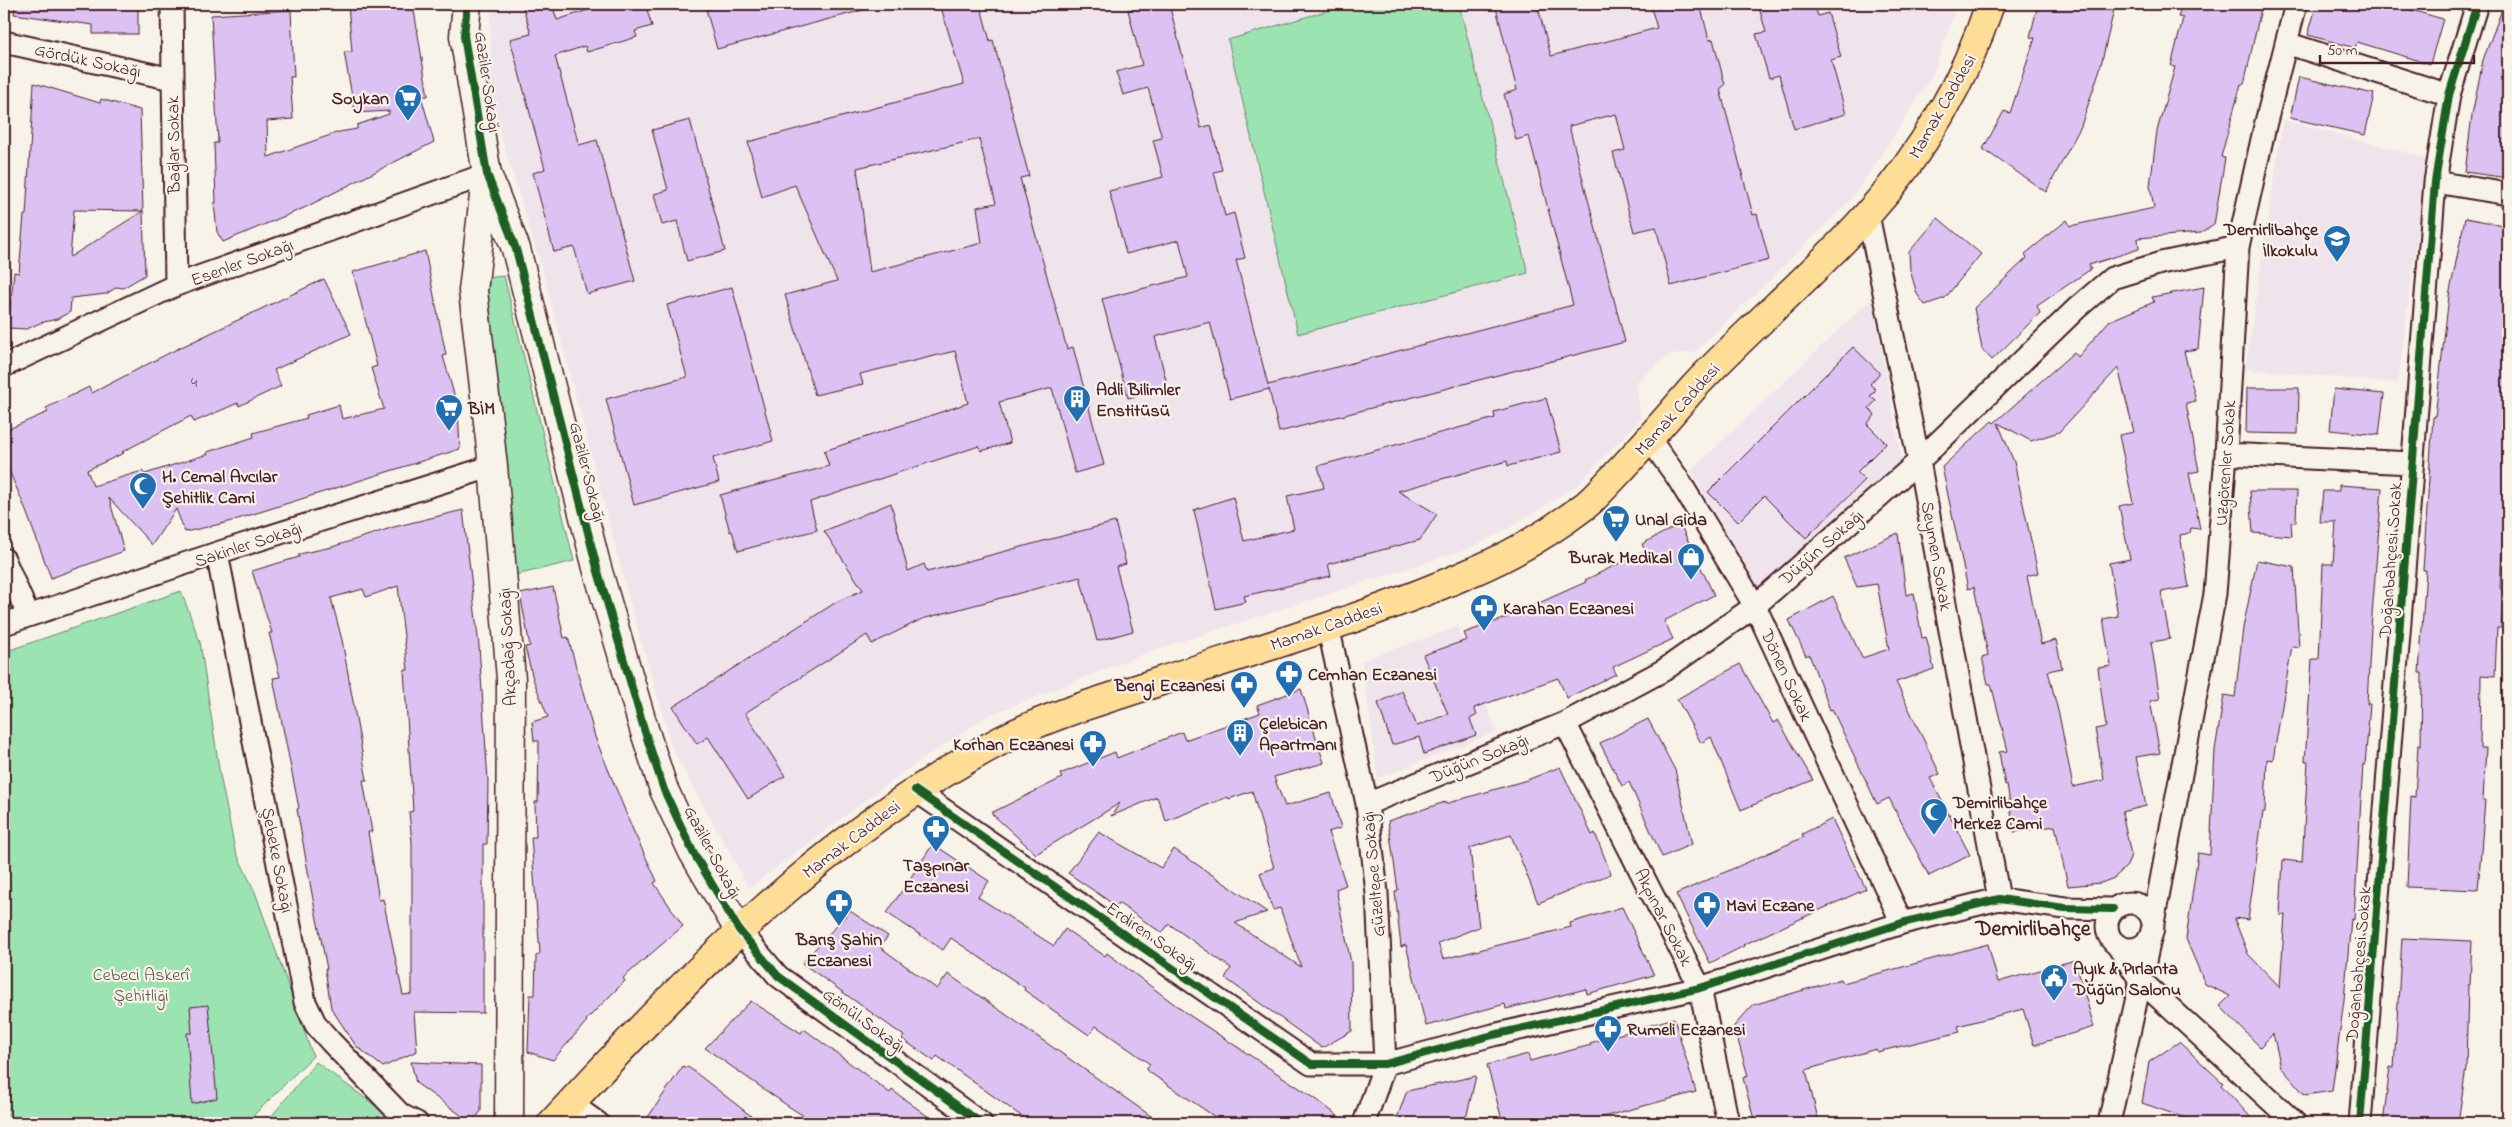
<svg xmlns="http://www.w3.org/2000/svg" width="2512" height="1127" viewBox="0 0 2512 1127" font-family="'Indie Flower',sans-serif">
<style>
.built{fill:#efe4eb}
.green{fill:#9be4b2;stroke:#72826e}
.building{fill:#dbc2f2;stroke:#4a1f2b;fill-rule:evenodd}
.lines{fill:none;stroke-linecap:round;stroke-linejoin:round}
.minor-casing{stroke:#4a1f2b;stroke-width:25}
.tertiary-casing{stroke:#4a1f2b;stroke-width:31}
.primary-casing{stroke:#4a1f2b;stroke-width:31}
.minor{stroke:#f7f3e8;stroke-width:21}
.tertiary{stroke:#f7f3e8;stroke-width:28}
.primary{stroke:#fede96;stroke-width:28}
.cycleway-casing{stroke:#f7f3e8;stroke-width:11}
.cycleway{stroke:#1b5e20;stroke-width:8}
.labels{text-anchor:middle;stroke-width:4.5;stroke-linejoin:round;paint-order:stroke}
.number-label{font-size:15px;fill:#6e485d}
.street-label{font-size:18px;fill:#4a1f2b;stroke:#f7f3e8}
.poi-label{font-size:18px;font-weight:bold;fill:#4a1f2b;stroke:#f7f3e8;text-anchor:start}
.park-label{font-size:18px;fill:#5e504d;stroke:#f7f3e8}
.district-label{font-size:22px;font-weight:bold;fill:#4a1f2b;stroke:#f7f3e8}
</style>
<rect width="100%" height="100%" fill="#f7f3e8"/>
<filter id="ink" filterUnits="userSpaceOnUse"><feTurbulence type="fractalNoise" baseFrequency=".02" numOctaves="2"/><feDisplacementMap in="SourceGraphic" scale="10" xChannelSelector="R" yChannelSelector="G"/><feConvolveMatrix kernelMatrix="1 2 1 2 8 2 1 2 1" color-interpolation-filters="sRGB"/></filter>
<g filter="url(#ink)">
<!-- built -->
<path class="built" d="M491 4H1957L1933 74 1882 154 1847 204 1695 352 1669 355 1636 382 1641 418 1578 485 1507 529 1468 549 1149 652 987 716 899 775 749 888 673 750 627 592 544 276 490 100Z
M2283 120 2427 158 2398 383 2245 369Z
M1872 298 1902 460 1759 591 1691 471Z
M1458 627 1496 732 1378 778 1362 660Z"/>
<!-- green -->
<path class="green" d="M1350 4H1457L1460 9 1528 273 1298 334 1228 40Z
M504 276 574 561 512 576 483 278Z
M181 591 200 642 220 775 235 850 255 892 313 1056 246 1123H4V652Z
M316 1062 399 1123H266Z"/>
<!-- building -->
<path class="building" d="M15 4H138V34H93V25L14 14Z
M348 4H413L428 96H421L434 142 304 208 223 242 217 232 214 203H216L214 143H218L211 15 291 10 294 77H290L293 119 267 121 268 157 339 132 357 129V125L389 114V111L355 113 344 52H352Z
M522 4H552L557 20 607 4H645L652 26 635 31 637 37 587 52 585 46 555 56 579 145 597 140 635 281 587 294 574 247 554 252 533 173 545 169 510 39 531 34Z
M724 4H866L867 9 717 49 706 9Z
M940 4H980L990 41 993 40 1029 176 1020 178 1067 349 1073 347 1104 465 1075 473 1052 388 999 402 1010 443 981 451 979 446 810 502 817 530 738 551 732 531 730 532 720 495 829 466 824 451 968 403 955 351 860 374 863 384 815 395 785 295 837 281 795 185 762 197 748 142 964 84ZM979 139 996 203 977 207 982 243 870 272 857 168Z
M1151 4H1169L1201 128 1211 125 1222 170 1214 172 1225 216 1234 213 1245 258 1236 260 1268 385 1573 305 1529 136 1516 140 1504 94 1517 90 1495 4H1537L1551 56 1657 28 1650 4H1700L1709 40 1713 39 1725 85 1720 89 1753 215 1757 214 1769 260 1671 286 1656 227 1634 232 1613 153 1625 150 1616 114 1569 126 1625 342 1279 432 1269 389 1230 399 1210 322 1155 337 1168 388 1128 398 1102 299 1188 277 1179 240 1126 254 1109 191 1163 177 1153 140 1162 138 1148 88 1123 95 1116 72 1142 65 1128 10Z
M1758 4H1814L1818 16 1828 13 1841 57 1831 60 1846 114 1794 129 1779 75 1769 78 1756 34 1766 32Z
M2038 4H2087L2114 10 2100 69 2081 126 2046 192 1983 149 2004 111 2010 113 2035 38 2030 37Z
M2182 4H2262L2244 84H2241L2221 157 2225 158 2214 225 2201 233 2138 238 2139 249 2089 265 2091 269 2037 306 2040 313 1992 360 1982 349 1974 308 2027 258 2025 254 2067 220 2070 226 2154 208 2150 186 2157 131 2175 67 2171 66 2183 18 2178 17Z
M2317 4H2390L2443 19 2430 64 2357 42 2355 48 2308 35Z
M2504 4H2508V178L2465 172 2472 115 2483 60Z
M2299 77 2374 94 2365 135 2290 118Z
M34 83 100 103 101 99 140 110 143 211 74 210 70 257 143 211 145 275 123 288 117 287 106 294 71 298 70 312 57 319 40 323 27 329 8 328 14 272 19 273 24 215H26Z
M690 120 725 251 687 261 677 221 662 225 654 194 668 190 652 130Z
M1938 218 1981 254 1945 298 1925 305 1917 294 1910 270 1909 252Z
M2465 218 2508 226V449L2500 588H2504L2501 628H2497L2495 676 2481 675 2480 748H2486L2483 800H2485L2478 890 2407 887 2411 796 2415 797 2418 745 2421 746 2422 673H2419L2426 570H2423L2433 417H2435L2449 296Z
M425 251 446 355 443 356 458 408 460 449 225 523 185 532 176 509 152 545 109 498 124 551 51 578 23 503 4 459V431L48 412 46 408 89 387 92 393 171 352 324 279 351 334 274 370 281 386 239 406 238 403 194 422 191 416 122 452 124 453 87 470 93 486 142 471 145 474 208 454 207 452 254 437 253 433 307 418 306 415 339 405 342 419 384 409 371 368 377 366 353 272Z
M732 287 773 441 713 458 719 482 634 505 606 399 687 377 667 305Z
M2204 287 2198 349 2184 351 2196 401 2186 403 2199 471 2189 473 2200 529 2191 528 2190 533 2180 535 2189 587 2161 592 2170 639 2151 642 2160 699 2150 701 2160 753 2136 757 2146 806 2122 812 2131 855 2127 866 2114 878 2101 883 2068 886 2055 826 2014 832 2007 784 2005 785 1999 752 2008 751 1991 684H1988L1982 657 1988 655 1974 587 1968 589 1942 467 1992 421 1994 423 2074 352 2078 357 2109 321 2154 302 2152 297ZM2118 368 2134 432 2119 435 2133 503 2119 506 2130 559 2109 563 2118 616 2103 619 2111 666 2098 668 2106 727 2095 729 2104 780 2073 787 2060 719 2048 671 2062 668 2056 640 2041 644 2027 576 2038 573 2014 462 1998 423 2031 441 2059 432Z
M1853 347 1880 373 1870 384 1876 390 1870 396 1876 401 1869 408 1875 415 1867 424 1886 443 1857 472 1865 480 1806 538 1764 496 1738 522 1708 492Z
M2247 388H2299L2298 434 2246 433Z
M2334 389 2384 394 2379 435 2330 430Z
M1546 398 1561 452 1508 466 1507 461 1398 491 1437 514 1420 540 1328 564 1331 576 1244 596 1246 602 1216 609 1194 510 1233 497 1244 541 1294 529 1287 496 1324 488 1318 466 1495 418 1494 412Z
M2339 485 2382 488 2371 628 2367 704H2370L2365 765 2363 764 2354 920 2351 919 2344 1000 2332 1091 2305 1095 2281 1067 2273 1034 2260 1047 2220 1006 2230 996 2205 984 2186 939 2198 853 2210 855 2215 750 2224 695 2235 697 2243 628 2257 560 2294 567 2299 647 2292 646 2273 760 2267 759 2265 812H2263L2248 920 2234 918 2248 954 2280 987 2285 915H2280L2283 860 2302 862 2308 761H2305L2312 659H2319L2323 564H2333L2336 522H2320L2323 491H2339Z
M2250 491H2297L2296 522H2291L2292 536 2253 533Z
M891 503 908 571 924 564 927 572 1115 522 1126 564 1116 567 1133 631 1097 641 1080 577 922 619 872 644 867 635 745 713 785 776 748 799 708 737 697 744 673 707 838 601 863 590 824 531Z
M463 510 479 646 488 781 487 844H483V1013L414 1012 417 1051 383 1067 356 1046 331 1008 325 969H327L312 894 297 809 299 808 273 678 280 677 269 633H272L252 571 299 557V554L332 547 394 527ZM398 586 408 670H404L413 811 409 812 412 842V994L403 995 383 899 379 900 368 832H372L363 780H367L342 640 331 598 363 589 366 597Z
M1680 524 1714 595 1664 621 1673 639 1613 667 1616 674 1567 698 1558 678 1474 708 1477 715 1470 719 1476 735 1424 754 1419 737 1392 745 1378 703 1402 691 1417 726 1448 714 1423 655 1467 640 1464 633 1531 609 1530 607 1586 582 1585 580 1645 551 1642 544Z
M1898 533 1906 595 1914 593 1922 638 1926 637 1934 669 1896 682 1940 774 1930 778 1970 855 1929 876 1889 798 1877 804 1832 709 1830 710 1809 654 1806 656 1789 620 1833 596 1862 658 1889 649 1877 584 1857 587 1844 558Z
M553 587 564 638 568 637 595 737 633 830 657 881 654 883 683 926 623 978 625 981 586 1020 587 1021 553 1060 528 1052 530 995H535L536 956 540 953 531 837H536L535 802H538L539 741H534L532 722 548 717 533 679 525 647 530 646 520 594Z
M1740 664 1773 723 1778 720 1813 780 1741 810 1711 737 1701 743 1677 699Z
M1301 689 1324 763 1274 777 1285 806 1331 793 1341 828 1328 832 1346 885 1336 889 1351 963 1352 1031 1322 1048 1225 978 1231 968 1169 924 1162 933 1118 903 1116 906 1068 873 1099 832 1161 868 1174 849 1267 912 1235 923 1301 967 1280 908 1273 910 1260 873 1274 868 1252 791 1229 799 1228 797 1166 821 1157 797 1111 816 1120 803 1036 854 991 813 1062 778 1060 774 1115 752 1117 758 1182 732 1185 740 1260 713 1257 705Z
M1648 719 1675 770 1692 844 1662 857 1629 782 1622 786 1600 743Z
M1560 767 1592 835 1595 833 1611 874 1538 903 1511 835 1470 848 1479 927 1438 943 1443 959 1571 927 1570 923 1622 907 1654 975 1587 994 1586 989 1506 1009 1505 1004 1426 1026 1406 945 1401 947 1395 892 1398 890 1388 821 1445 802V804L1527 780Z
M1832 819 1866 889 1743 945 1744 946 1710 963 1676 894 1804 837 1802 834Z
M933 844 989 881 978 897 1054 946 1065 929 1105 956 1107 953 1186 1013 1316 1099 1347 1123H1224L1146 1070 1150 1064 1096 1026 1089 1035 1024 990 1025 988 951 938 943 950 887 913Z
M850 911 888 936 880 947 937 989 948 974 1161 1123H1031L937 1056 934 1061 902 1039 904 1036 802 963Z
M2402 938 2472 941 2470 985H2468L2466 1068 2458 1123H2383L2390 1067 2394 1068Z
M1988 944 1998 982 2075 960 2094 1027 2034 1045 2023 1009 1958 1026 1960 1032 1877 1052 1876 1049 1806 1070 1819 1123H1755L1743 1078 1748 1076 1734 1026 1753 1005 1841 979 1843 983Z
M751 1001 801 1033 804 1029 890 1093 892 1090 937 1123H815L788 1106 705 1048Z
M208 1005 217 1098 192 1104 187 1033H192L190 1007Z
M1674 1018 1696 1092 1580 1123H1503L1487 1065 1528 1054 1530 1061 1591 1045 1590 1043Z
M2179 1042 2223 1083 2221 1085 2256 1123H2200L2142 1103 2149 1062Z
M411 1062 481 1065V1111L472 1123 416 1083Z
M683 1066 686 1068 687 1066 760 1123H644Z
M1476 1076 1465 1123H1395L1407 1091Z"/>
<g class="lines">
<defs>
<path id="minor" d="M172 4 176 285
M4 42 172 79
M2286 43 2449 95
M2435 182 2508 194
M1868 215 1919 461 1999 899
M4 366 176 285 487 174
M1650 440 1677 477 1755 606 1902 923
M2226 454 2412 463
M217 553 305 1002 316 1025 331 1042 401 1115 417 1123
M4 559 28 615
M4 624 217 553 493 466
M1328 626 1367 804 1377 893 1385 1064 1364 1123
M1565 723 1700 988 1728 1123
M915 790 1311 1064H1385L1493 1035 1700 988 1902 923 1999 899 2065 908 2113 909
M1367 804 1565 723 1664 670 1755 606 1919 461 2077 308 2112 278 2161 263 2238 247
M2107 926a23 23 0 1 1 46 0a23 23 0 1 1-46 0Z
M2153 923 2215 594 2226 454 2238 247 2265 126 2296 4
M739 930 778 976 981 1123
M2117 945 2140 980 2295 1123
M570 1103 598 1123
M2109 1123 2152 930
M2360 1123 2435 182 2449 95 2477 4"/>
<path id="tertiary" d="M467 4 464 36 487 174 516 249 597 568 644 729 664 790 693 852 739 930
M486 178 473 291 493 466 511 679 509 1123"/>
<path id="primary" d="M552 1123C686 978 825 833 1002 740 1051 714 1108 699 1161 681 1265 647 1372 616 1472 572 1512 555 1552 531 1586 505 1595 498 1604 487 1612 479 1641 449 1667 418 1694 387 1750 327 1814 275 1868 214 1922 154 1965 80 1990 4"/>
</defs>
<!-- minor casing -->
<use href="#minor" class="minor-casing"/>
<!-- tertiary casing -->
<use href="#tertiary" class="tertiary-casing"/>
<!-- primary casing -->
<use href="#primary" class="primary-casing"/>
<!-- minor -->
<use href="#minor" class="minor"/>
<!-- tertiary -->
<use href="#tertiary" class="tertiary"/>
<!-- primary -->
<use href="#primary" class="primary"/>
<defs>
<path id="cycleway" d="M467 4 464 36 487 174 516 249 597 568 644 729 664 790 693 852 739 930 778 976 981 1123
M915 790 1311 1064H1385L1493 1035 1700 988 1902 923 1999 899 2065 908 2113 909
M2360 1123 2435 182 2449 95 2477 4"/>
</defs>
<!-- cycleway casing -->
<use href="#cycleway" class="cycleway-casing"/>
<!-- cycleway -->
<use href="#cycleway" class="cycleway"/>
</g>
</g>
<!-- icons -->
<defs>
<symbol id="supermarket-pin" viewBox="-11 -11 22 30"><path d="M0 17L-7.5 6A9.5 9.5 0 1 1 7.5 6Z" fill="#1f6fb2" stroke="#f7f3e8"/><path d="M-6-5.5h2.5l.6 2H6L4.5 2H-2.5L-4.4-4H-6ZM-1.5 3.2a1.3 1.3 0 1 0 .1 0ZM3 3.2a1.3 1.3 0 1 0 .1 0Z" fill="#fff"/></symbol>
<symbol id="school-pin" viewBox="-11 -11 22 30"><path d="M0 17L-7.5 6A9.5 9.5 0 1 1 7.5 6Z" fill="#1f6fb2" stroke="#f7f3e8"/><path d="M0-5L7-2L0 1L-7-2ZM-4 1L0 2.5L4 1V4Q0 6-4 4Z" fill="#fff"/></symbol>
<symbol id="building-pin" viewBox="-11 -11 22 30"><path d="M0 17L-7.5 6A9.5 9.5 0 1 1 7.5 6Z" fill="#1f6fb2" stroke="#f7f3e8"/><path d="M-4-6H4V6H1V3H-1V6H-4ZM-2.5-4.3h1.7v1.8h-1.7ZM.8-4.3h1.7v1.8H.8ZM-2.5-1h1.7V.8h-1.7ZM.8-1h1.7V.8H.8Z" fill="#fff"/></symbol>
<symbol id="mosque-pin" viewBox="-11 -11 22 30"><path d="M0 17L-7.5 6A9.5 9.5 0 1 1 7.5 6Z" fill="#1f6fb2" stroke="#f7f3e8"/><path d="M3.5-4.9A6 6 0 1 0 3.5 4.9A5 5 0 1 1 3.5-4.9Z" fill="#fff"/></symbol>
<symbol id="shop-pin" viewBox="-11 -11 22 30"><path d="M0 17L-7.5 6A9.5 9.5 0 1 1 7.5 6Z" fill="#1f6fb2" stroke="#f7f3e8"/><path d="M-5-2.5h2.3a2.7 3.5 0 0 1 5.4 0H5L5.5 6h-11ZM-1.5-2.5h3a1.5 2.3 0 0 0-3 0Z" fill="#fff"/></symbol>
<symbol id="pharmacy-pin" viewBox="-11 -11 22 30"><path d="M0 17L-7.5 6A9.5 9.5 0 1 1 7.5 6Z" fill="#1f6fb2" stroke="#f7f3e8"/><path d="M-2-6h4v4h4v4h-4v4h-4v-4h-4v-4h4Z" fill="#fff"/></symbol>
<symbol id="civic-pin" viewBox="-11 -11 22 30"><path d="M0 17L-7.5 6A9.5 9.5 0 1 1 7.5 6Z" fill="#1f6fb2" stroke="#f7f3e8"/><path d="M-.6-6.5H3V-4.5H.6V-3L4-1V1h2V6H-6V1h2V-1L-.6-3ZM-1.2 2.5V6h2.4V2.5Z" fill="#fff"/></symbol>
</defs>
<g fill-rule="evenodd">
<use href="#supermarket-pin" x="392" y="82" width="32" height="43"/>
<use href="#school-pin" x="2321" y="223" width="32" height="43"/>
<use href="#building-pin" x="1061" y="383" width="32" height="43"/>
<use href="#supermarket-pin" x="433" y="392" width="32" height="43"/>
<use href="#mosque-pin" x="127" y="470" width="32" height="43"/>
<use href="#supermarket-pin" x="1600" y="503" width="32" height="43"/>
<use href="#shop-pin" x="1675" y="541" width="32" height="43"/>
<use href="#pharmacy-pin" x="1468" y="592" width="32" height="43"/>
<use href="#pharmacy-pin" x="1273" y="658" width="32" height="43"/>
<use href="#pharmacy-pin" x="1228" y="669" width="32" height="43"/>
<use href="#building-pin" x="1224" y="717" width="32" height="43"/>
<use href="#pharmacy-pin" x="1077" y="728" width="32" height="43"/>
<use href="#mosque-pin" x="1918" y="796" width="32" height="43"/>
<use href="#pharmacy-pin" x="920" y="813" width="32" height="43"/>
<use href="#pharmacy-pin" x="823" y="887" width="32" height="43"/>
<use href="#pharmacy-pin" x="1691" y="889" width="32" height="43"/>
<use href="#civic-pin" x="2038" y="962" width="32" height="43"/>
<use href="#pharmacy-pin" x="1592" y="1013" width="32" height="43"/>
</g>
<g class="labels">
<!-- number labels -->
<g class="number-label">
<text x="194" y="387">4</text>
</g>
<!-- street labels -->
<g class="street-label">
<text transform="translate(88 60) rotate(12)" y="6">Gördük Sokağı</text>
<text transform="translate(488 82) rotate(82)" y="6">Gaziler Sokağı</text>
<text transform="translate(1942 106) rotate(-60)" y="6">Mamak Caddesi</text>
<text transform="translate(173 145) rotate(-91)" y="6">Bağlar Sokak</text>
<text transform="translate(242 262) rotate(-20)" y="6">Esenler Sokağı</text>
<text transform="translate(1677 409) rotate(-48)" y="6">Mamak Caddesi</text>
<text transform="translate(2225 463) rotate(-86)" y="6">Uzgörenler Sokak</text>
<text transform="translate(588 472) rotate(76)" y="6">Gaziler Sokağı</text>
<text transform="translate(248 544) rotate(-18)" y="6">Sakinler Sokağı</text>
<text transform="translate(1821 547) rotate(-41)" y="6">Düğün Sokağı</text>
<text transform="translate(1937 556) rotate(80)" y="6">Seymen Sokak</text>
<text transform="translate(2390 560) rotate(-86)" y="6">Doğanbahçesi Sokak</text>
<text transform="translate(1326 626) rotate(-19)" y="6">Mamak Caddesi</text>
<text transform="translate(507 647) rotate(-93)" y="6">Akçadağ Sokağı</text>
<text transform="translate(1787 675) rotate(65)" y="6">Dönen Sokak</text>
<text transform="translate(1479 758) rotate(-22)" y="6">Düğün Sokağı</text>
<text transform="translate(851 839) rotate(-37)" y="6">Mamak Caddesi</text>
<text transform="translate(713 852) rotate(62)" y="6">Gaziler Sokağı</text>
<text transform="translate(278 860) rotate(79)" y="6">Şebeke Sokağı</text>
<text transform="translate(1373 874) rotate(-95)" y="6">Güzeltepe Sokağı</text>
<text transform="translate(1664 917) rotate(63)" y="6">Akpınar Sokak</text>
<text transform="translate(1152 936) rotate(35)" y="6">Erdiren Sokağı</text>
<text transform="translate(2358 964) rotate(-85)" y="6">Doğanbahçesi Sokak</text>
<text transform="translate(864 1020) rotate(36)" y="6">Gönül Sokağı</text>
</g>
<!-- poi labels -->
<g class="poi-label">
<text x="389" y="104" text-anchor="end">Soykan</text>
<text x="2318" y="235" text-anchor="end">Demirlibahçe<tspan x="2318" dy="21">İlkokulu</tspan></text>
<text x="1096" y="395">Adli Bilimler<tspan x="1096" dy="21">Enstitüsü</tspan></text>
<text x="468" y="414">BİM</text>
<text x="162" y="482">H. Cemal Avcılar<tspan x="162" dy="21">Şehitlik Cami</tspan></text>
<text x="1635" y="525">Unal Gida</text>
<text x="1672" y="563" text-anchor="end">Burak Medikal</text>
<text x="1503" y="614">Karahan Eczanesi</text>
<text x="1308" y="680">Cemhan Eczanesi</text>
<text x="1225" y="691" text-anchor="end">Bengi Eczanesi</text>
<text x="1259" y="729">Çelebican<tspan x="1259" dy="21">Apartmanı</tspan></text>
<text x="1074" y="750" text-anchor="end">Korhan Eczanesi</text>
<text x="1953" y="808">Demirlibahçe<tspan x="1953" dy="21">Merkez Cami</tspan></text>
<text x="936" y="871" text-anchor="middle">Taşpınar<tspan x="936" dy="21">Eczanesi</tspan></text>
<text x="1726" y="911">Mavi Eczane</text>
<text x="839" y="945" text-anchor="middle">Barış Şahin<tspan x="839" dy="21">Eczanesi</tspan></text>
<text x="2073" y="974">Ayık &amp; Pırlanta<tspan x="2073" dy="21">Düğün Salonu</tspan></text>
<text x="1627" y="1035">Rumeli Eczanesi</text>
</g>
<!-- park labels -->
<g class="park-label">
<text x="141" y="980">Cebeci Askerî<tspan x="141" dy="21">Şehitliği</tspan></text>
</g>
<!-- district labels -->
<g class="district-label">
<text x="2033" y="935">Demirlibahçe</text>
</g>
</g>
<!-- margin -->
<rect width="2512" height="1127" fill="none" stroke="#f7f3e8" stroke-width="20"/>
<rect x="10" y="10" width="2492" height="1107" fill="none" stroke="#4a1f2b" stroke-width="2" filter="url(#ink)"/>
<!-- scale -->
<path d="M2320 55v8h154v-8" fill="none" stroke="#4a1f2b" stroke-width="2.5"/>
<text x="2327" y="55" font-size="15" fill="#4a1f2b" stroke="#f7f3e8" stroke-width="4" paint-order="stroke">50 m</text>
</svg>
